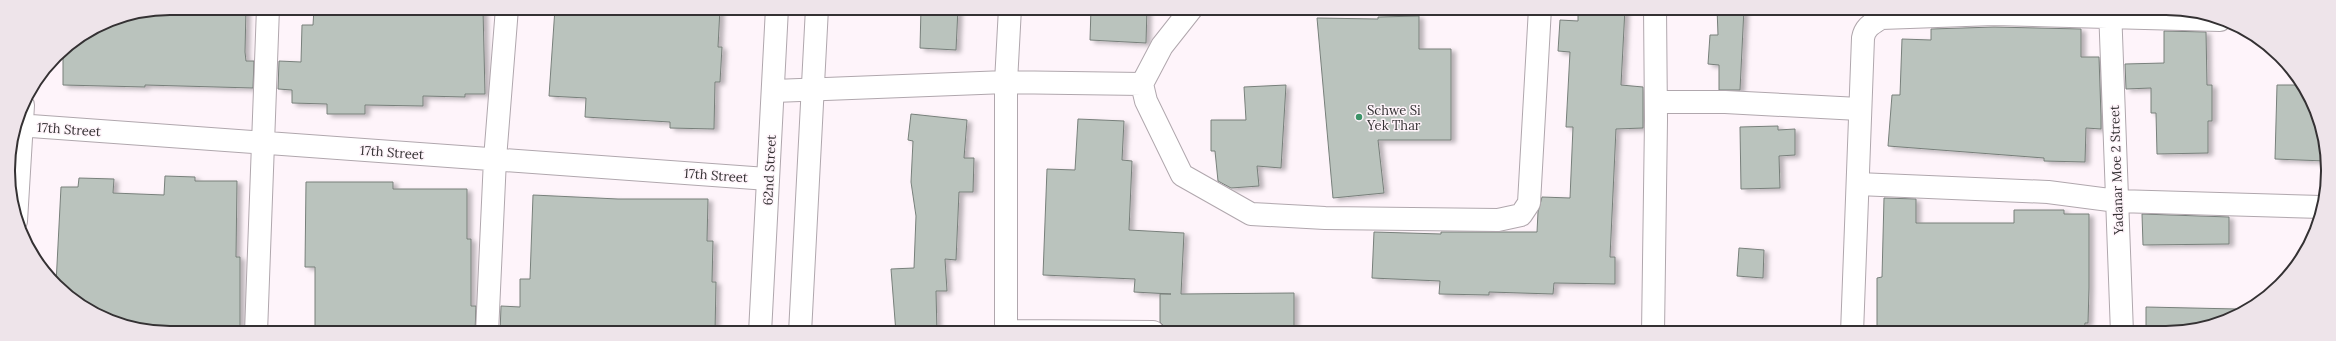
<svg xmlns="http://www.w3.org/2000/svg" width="2336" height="341" viewBox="0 0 2336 341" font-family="Lora,serif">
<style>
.building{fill:#bac3bd;stroke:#78807b;filter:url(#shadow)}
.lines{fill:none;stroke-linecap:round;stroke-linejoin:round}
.minor-casing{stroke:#b0a7ad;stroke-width:24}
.major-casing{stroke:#b0a7ad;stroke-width:24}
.minor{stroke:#fff;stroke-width:22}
.major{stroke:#fff;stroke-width:22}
.poi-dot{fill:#3c9368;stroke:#fef4fa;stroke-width:1.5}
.labels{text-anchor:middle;stroke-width:3;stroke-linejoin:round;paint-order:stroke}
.poi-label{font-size:13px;fill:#343133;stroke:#fef4fa;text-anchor:start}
.street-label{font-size:13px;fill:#343133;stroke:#fef4fa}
.rim{fill:none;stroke:#343133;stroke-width:2}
</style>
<defs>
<filter id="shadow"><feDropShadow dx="4.5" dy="2.5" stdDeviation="2" flood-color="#0004"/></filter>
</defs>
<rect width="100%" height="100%" fill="#fef4fa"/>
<!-- building -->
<path class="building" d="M170 8H246L245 52 246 61H254L253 88 145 85V87L63 85V50L109 20Z
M314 8 483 9 485 94H465V97L423 96V106L365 105V114H327V104L292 103V90L278 89 279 61 301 62 302 25H313Z
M555 8H720L718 47H722L720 82H715L714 129 670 128V122L585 117 586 98 549 96Z
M921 8H958L956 50 920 48Z
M1091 8H1147L1146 43 1090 40Z
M1578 8H1625L1621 85 1643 87V128L1616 129 1610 257H1615V284L1554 283 1553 294 1489 292V295L1439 294 1440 281 1372 278 1374 232 1441 234V232H1537L1538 212 1542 197 1570 198 1573 127H1566L1570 52 1558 51 1560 20 1578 21Z
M1717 8H1744L1740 90H1719V65L1708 64 1710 35H1718Z
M1419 16V49H1451V140H1378L1384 193 1333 198 1317 18 1378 19V17Z
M1994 27 2081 29V57H2099L2101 116V129L2086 128 2085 162 2044 161V158L1888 146 1892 95H1900L1902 39 1931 40V29Z
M2164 31 2206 32 2207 85H2212V121H2208V153L2157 154 2156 113H2151V88L2126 89 2125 64 2164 63Z
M1286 85 1281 168 1257 166 1259 186 1231 188 1218 181 1215 151H1211V120H1246L1244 87Z
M2277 85H2300L2319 118 2325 161 2275 159Z
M911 114 967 120 964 158H974L973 192H959L956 260 945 259 947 291H936L937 333H896L891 269 914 268 916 216 911 182 913 141 908 140Z
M1078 119 1124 121 1122 160 1132 161 1129 230 1184 233 1181 294 1294 293V333H1165L1164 326 1160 322V294H1171L1134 292 1135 279 1043 275 1047 169 1075 170Z
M1778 126V130L1795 129V155L1779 156 1780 188 1741 189 1740 127Z
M165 176 195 177V181H237L236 257H240V333H160L98 316 56 284 61 187H78L79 178 114 179 113 193 164 195Z
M306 182H393V189H467V239H471V306H476L475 333H315V267H305Z
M533 195 618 199H708L707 241H713L712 282H716L715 333H500L501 306 520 307V279H530Z
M1884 198 1916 199V223H2014V210H2064V214H2089V288L2088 323H2085L2084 333H1877V278L1882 277Z
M2142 214 2229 217V244L2143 245Z
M1739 248 1764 250 1763 278 1737 276Z
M2146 307 2237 309V314L2228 321 2176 333H2146Z"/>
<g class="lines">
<defs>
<path id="minor" d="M1010 8 1006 82V324L1011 331H1016L1153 332
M1192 8 1162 46 1142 84 1146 101 1182 175 1251 214 1325 218 1498 220 1521 215 1529 203 1540 8
M2110 8 2122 333
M774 91 1006 82 1142 84
M1656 102H1725L1859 109
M17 125 768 179
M1858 184 2048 192 2117 201 2321 207
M16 221 23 105
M256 333 268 8
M487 333 495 159 507 8
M1653 333 1656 120 1655 8
M1852 333 1863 38C1865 27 1872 24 1881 18L1994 14 2220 20"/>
<path id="major" d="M760 333 777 8
M800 333 817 8"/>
</defs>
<!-- minor casing -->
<use href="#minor" class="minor-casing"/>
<!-- major casing -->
<use href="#major" class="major-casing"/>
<!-- minor -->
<use href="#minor" class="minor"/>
<!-- major -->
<use href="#major" class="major"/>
</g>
<!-- markers -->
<circle class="poi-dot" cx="1359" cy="117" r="4"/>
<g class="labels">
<!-- poi labels -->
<g class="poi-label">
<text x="1367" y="115">Schwe Si<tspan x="1367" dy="15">Yek Thar</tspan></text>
</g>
<!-- street labels -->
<g class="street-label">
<text transform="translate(69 129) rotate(4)" y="5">17th Street</text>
<text transform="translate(392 152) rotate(4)" y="5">17th Street</text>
<text transform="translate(769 170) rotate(-87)" y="5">62nd Street</text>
<text transform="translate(2116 170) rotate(-92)" y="5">Yadanar Moe 2 Street</text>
<text transform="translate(716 175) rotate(4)" y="5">17th Street</text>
</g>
</g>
<!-- crop -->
<path d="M0 0H2336V341H0ZM170 15H2166A155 155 0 0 1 2321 170V171A155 155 0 0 1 2166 326H170A155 155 0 0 1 15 171V170A155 155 0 0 1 170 15Z" fill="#eee4ea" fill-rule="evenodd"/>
<path class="rim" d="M170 15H2166A155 155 0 0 1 2321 170V171A155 155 0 0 1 2166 326H170A155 155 0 0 1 15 171V170A155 155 0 0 1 170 15Z"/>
</svg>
